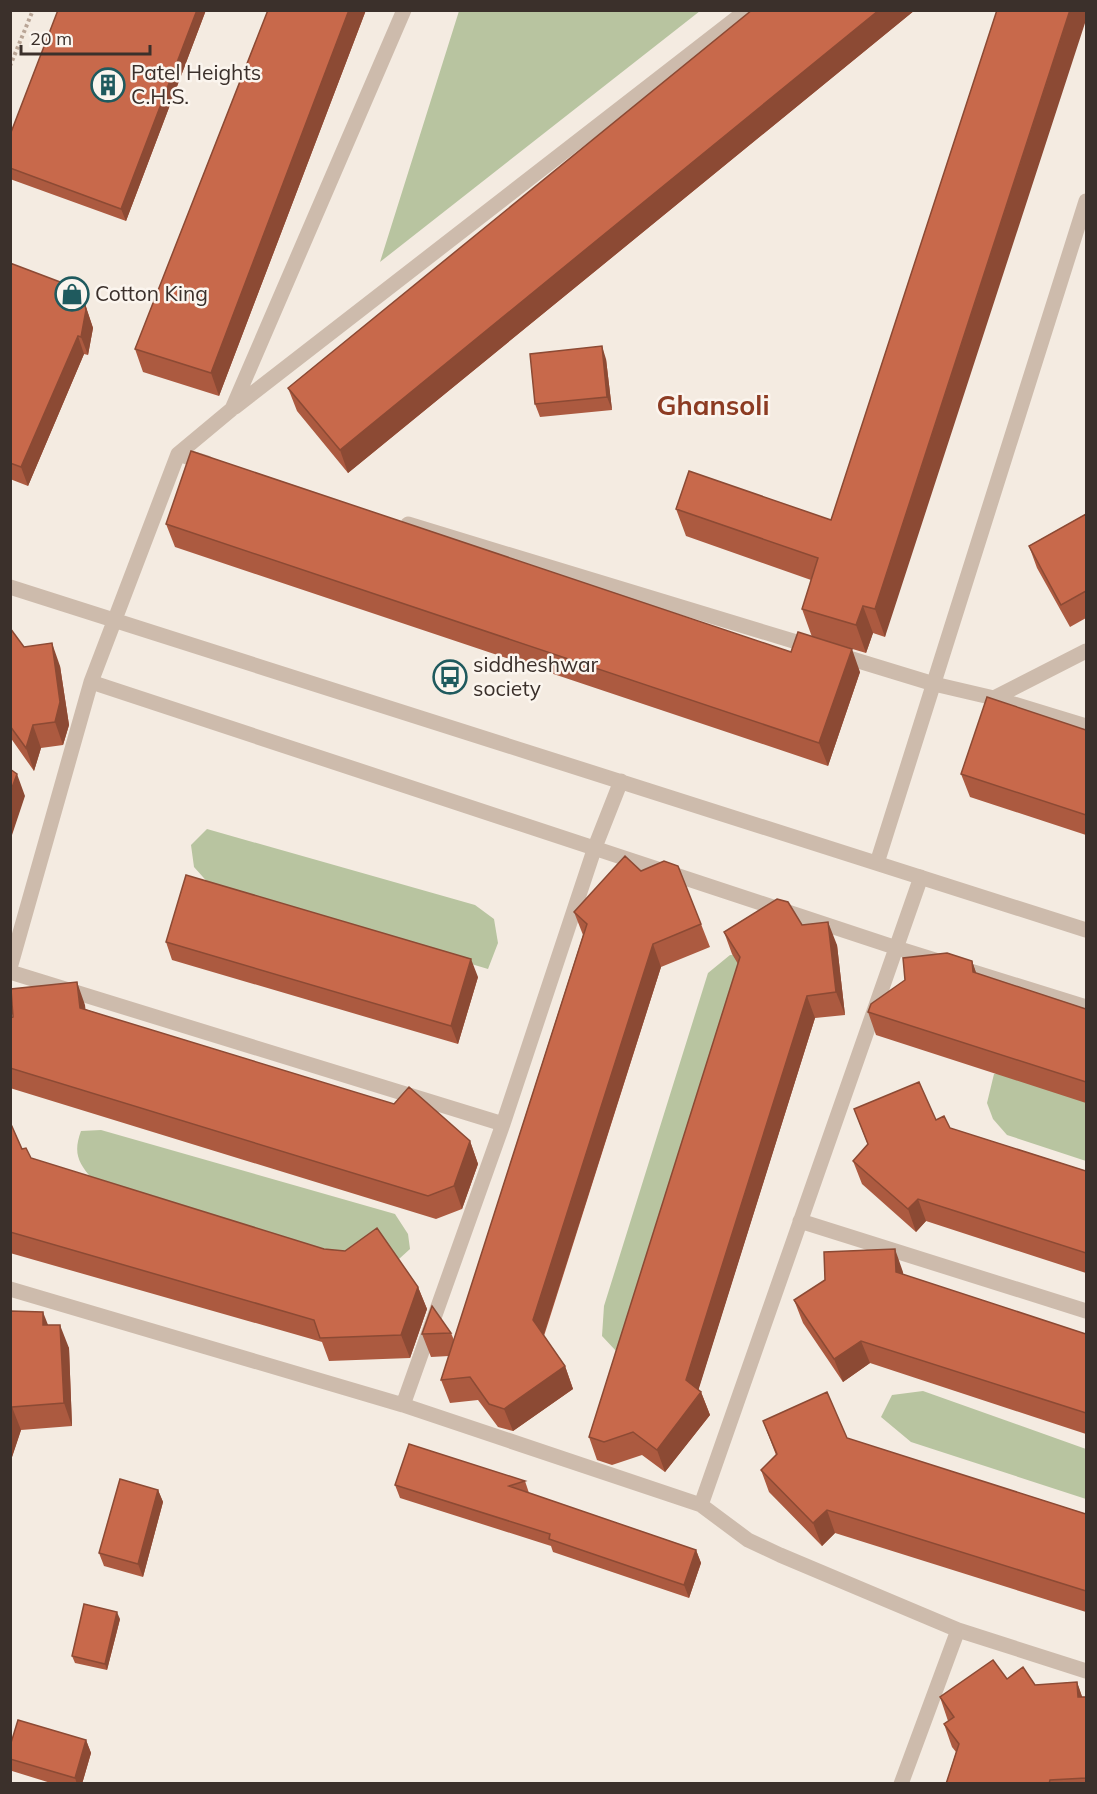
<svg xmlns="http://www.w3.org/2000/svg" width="1097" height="1794" viewBox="0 0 1097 1794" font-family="Mulish,sans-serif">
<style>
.green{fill:#b8c4a0}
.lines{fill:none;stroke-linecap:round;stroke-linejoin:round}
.path{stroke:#b9a596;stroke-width:4;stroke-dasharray:3 3;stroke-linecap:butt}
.street{stroke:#cdbbac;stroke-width:15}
.wall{fill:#ac5a40}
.shaded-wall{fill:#8c4a34}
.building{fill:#c8694b;stroke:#8c4a34;stroke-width:1.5}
.labels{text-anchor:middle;stroke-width:5;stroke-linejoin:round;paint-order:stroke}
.poi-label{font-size:21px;fill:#3b302b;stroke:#fbf5ee;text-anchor:start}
.district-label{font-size:27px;font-weight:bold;fill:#8c3b22;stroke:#fbf5ee}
</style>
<rect width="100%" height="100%" fill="#f4ebe1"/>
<!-- green -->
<path class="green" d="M459 11H700L380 262Z
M207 829 475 905 494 919 498 943 488 969 211 886 194 867 191 845Z
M757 954 631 1367 602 1336 604 1306 708 973 730 955Z
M1021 1069 1086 1090V1161L1007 1135 993 1119 987 1103 994 1074Z
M101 1130 395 1214 408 1234 410 1249 399 1259 371 1265 92 1179C78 1162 73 1153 81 1131Z
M923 1391 1086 1449V1499L911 1442 881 1417 892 1395Z"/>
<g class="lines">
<!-- path -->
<path class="path" d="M10 66 33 10"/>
<!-- street -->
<path class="street" d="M235 407 747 10
M207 463 178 454 232 409 404 10
M408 524 813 647
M10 587 1086 930
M839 655 934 684 994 698 1086 726
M91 682 897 948 1086 1007
M994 698 1086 651
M877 863 1086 201
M921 877 701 1505 748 1540 780 1555 958 1630 1086 1671
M10 968 91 682 178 454
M10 972 503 1124
M800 1221 1086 1311
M10 1289 403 1405 701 1505
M403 1405 503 1124 595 847 621 781
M901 1784 958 1630"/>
</g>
<!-- wall -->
<path class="wall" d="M58 10H206L126 221 10 179V135Z
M268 10H366L219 396 143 372 135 349Z
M752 10H915L348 473 297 411 288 388Z
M997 10 885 637 873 633 866 653 812 637 802 609 811 580 686 536 676 509 831 520Z
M10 263 84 301 93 328 88 355 84 354 28 486 10 479Z
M606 359 612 410 540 417 535 404Z
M1086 514V618L1070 627 1037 568 1029 546Z
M166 524 791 652 860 672 828 766 175 547Z
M10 628 24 647 60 666 69 725 63 745 41 748 34 771 10 737Z
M1086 730V835L970 797 961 774Z
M641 871 701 924 710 947 661 967 544 1336 565 1366 573 1389 513 1431 498 1427 478 1400 450 1403 441 1380 449 1356 431 1357 422 1334 451 1333 454 1340 583 935 574 912Z
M802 925 837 945 845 1015 815 1018 698 1390 701 1392 710 1415 665 1472 642 1455 612 1465 597 1460 589 1437 738 964 732 954 724 932Z
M166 942 478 977 458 1044 172 960Z
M972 961 976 973 1086 1009V1103L876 1035 868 1012Z
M85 1005V1009L470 1141 478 1164 462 1209 436 1219 10 1088V1018Z
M854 1109 936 1120 950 1128 1086 1171V1273L926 1221 916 1232 862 1184 853 1161 868 1145Z
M10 1122 22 1149 31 1158 418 1287 427 1309 410 1358 329 1361 322 1342 10 1253Z
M903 1272V1275L1086 1334V1434L870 1363 843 1382 803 1323 794 1300Z
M10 1311 48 1325 69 1348 72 1426 21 1430 10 1463Z
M763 1421 847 1438 1086 1514V1612L835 1533 822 1546 769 1492 761 1470 776 1455Z
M525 1481 529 1493 696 1550 701 1563 689 1598 553 1552 551 1546 400 1498 395 1485Z
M158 1490 163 1502 143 1577 104 1566 99 1553Z
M120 1619 107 1670 75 1663 72 1656Z
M1007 1679 1035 1685 1077 1682 1082 1697H1086V1784H946L956 1752 952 1747 944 1724 948 1721 940 1697Z
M86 1740 91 1753 82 1784H54L12 1771 10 1768V1759Z"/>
<!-- shaded-wall -->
<path class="shaded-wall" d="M197 10H206L126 221 121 209Z
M349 10H366L219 396 211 373Z
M879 10H915L348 473 340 450Z
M1070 10H1086V20L885 637 875 609Z
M84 301 93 328 88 355 81 337Z
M78 336 84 354 28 486 21 467Z
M602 346 606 359 612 410 607 397Z
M863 606 873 633 866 653 856 625Z
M52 643 60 666 69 725 63 745 55 722Z
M852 649 860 672 828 766 819 743Z
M33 725 41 748 34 771 26 748Z
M17 774 25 796 10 841V793Z
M828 922 837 945 845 1015 836 992Z
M653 944 661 967 541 1343 533 1320Z
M471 959 478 977 458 1044 451 1026Z
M972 961 980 984 973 972Z
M77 982 85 1005 88 1031 80 1008Z
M807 996 815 1018 695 1401 701 1392 710 1415 665 1472 657 1450 686 1380Z
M470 1141 478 1164 462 1209 454 1186Z
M918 1199 926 1221 916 1232 908 1209Z
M895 1249 903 1272 905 1295 896 1272Z
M418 1287 427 1309 410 1358 401 1335Z
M43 1312 52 1335 43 1325Z
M60 1325 69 1348 72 1426 64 1403Z
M861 1341 870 1363 843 1382 834 1359Z
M565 1366 573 1389 513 1431 504 1409Z
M12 1407 21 1430 10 1463V1413Z
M158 1490 163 1502 143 1577 138 1564Z
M827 1510 835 1533 822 1546 813 1523Z
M696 1550 701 1563 689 1598 684 1585Z
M117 1612 120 1619 107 1670 105 1664Z
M1077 1682 1085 1705 1078 1697Z
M86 1740 91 1753 82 1784H77L75 1778Z"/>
<!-- building -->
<path class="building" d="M58 10H197L121 209 10 168V135Z
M268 10H349L211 373 135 349Z
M752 10H879L340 450 288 388Z
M997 10H1070L875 609 863 606 856 625 802 609 818 558 676 509 689 471 831 520Z
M10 263 68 285 78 292 84 301 86 310 81 337 78 336 21 467 10 463Z
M602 346 607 397 535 404 530 354Z
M191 451 791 652 798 632 852 649 819 743 166 524Z
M1086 514V591L1061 605 1029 546Z
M10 628 24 647 52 643 60 702 55 722 33 725 26 748 10 726Z
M987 697 1086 730V815L961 774Z
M10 769 17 774 10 793Z
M625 856 641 871 664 861 678 866 701 924 653 944 533 1320 565 1366 504 1409 489 1404 470 1377 441 1380 587 924 574 912Z
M186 875 471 959 451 1026 166 942Z
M777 899 788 902 802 925 828 922 836 992 807 996 686 1380 701 1392 657 1450 633 1432 604 1442 589 1437 740 957 724 932Z
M947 953 972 961 973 972 1086 1009V1082L868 1012 871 1004 905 980 903 958Z
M77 982 80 1008 394 1104 409 1087 470 1141 454 1186 428 1196 10 1068V1018L13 1017 11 989Z
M919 1082 936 1120 944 1116 950 1128 1086 1171V1253L918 1199 908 1209 853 1161 868 1144 854 1109Z
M10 1122 22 1149 26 1148 31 1158 324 1249 345 1251 377 1228 418 1287 401 1335 320 1338 314 1320 10 1232Z
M895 1249 896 1272 1086 1334V1413L861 1341 834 1359 794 1300 825 1280 824 1252Z
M432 1306 451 1333 422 1334Z
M10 1311 43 1312V1325H60L64 1403 12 1407 10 1413Z
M827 1392 847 1438 1086 1514V1591L827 1510 813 1523 761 1470 777 1454 763 1421Z
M409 1444 525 1481 509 1486 696 1550 684 1585 549 1539 550 1534 395 1485Z
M120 1479 158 1490 138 1564 99 1553Z
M84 1604 117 1612 105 1664 72 1656Z
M993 1660 1007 1679 1023 1667 1035 1685 1077 1682 1078 1697H1086V1778L1050 1780 1049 1784H946L959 1744 944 1724 954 1717 940 1697Z
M18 1720 86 1740 75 1778 10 1759V1746Z"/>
<!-- icons -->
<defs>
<symbol id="building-ring" viewBox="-11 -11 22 22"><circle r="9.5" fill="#fbf5ee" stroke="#1f5a5e" stroke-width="1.5"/><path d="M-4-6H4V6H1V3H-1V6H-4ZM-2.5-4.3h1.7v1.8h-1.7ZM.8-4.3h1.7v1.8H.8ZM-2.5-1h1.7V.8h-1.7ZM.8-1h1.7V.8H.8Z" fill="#1f5a5e"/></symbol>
<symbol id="shop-ring" viewBox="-11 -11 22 22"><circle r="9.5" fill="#fbf5ee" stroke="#1f5a5e" stroke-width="1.5"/><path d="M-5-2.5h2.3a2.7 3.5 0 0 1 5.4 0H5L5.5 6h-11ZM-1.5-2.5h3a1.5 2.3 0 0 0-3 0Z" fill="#1f5a5e"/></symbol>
<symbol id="bus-ring" viewBox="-11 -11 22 22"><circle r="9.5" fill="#fbf5ee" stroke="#1f5a5e" stroke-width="1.5"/><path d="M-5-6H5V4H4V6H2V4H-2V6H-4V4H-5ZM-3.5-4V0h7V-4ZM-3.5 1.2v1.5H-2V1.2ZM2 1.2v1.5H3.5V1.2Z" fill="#1f5a5e"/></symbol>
</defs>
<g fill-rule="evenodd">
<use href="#building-ring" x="89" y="66" width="38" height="38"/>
<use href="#shop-ring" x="53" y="275" width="38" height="38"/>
<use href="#bus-ring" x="431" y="658" width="38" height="38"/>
</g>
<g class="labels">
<!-- poi labels -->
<g class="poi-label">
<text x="131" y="80">Patel Heights<tspan x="131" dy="24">C.H.S.</tspan></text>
<text x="95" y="301">Cotton King</text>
<text x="473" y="672">siddheshwar<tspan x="473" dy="24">society</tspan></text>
</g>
<!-- district labels -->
<g class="district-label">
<text x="713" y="415">Ghansoli</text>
</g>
</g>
<!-- border -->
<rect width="1097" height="1794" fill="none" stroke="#3b302b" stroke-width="24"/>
<!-- scale -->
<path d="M21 45v9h129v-9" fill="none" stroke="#3b302b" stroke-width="3"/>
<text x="30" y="45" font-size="18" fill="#3b302b" stroke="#fbf5ee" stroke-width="4.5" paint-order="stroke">20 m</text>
</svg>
